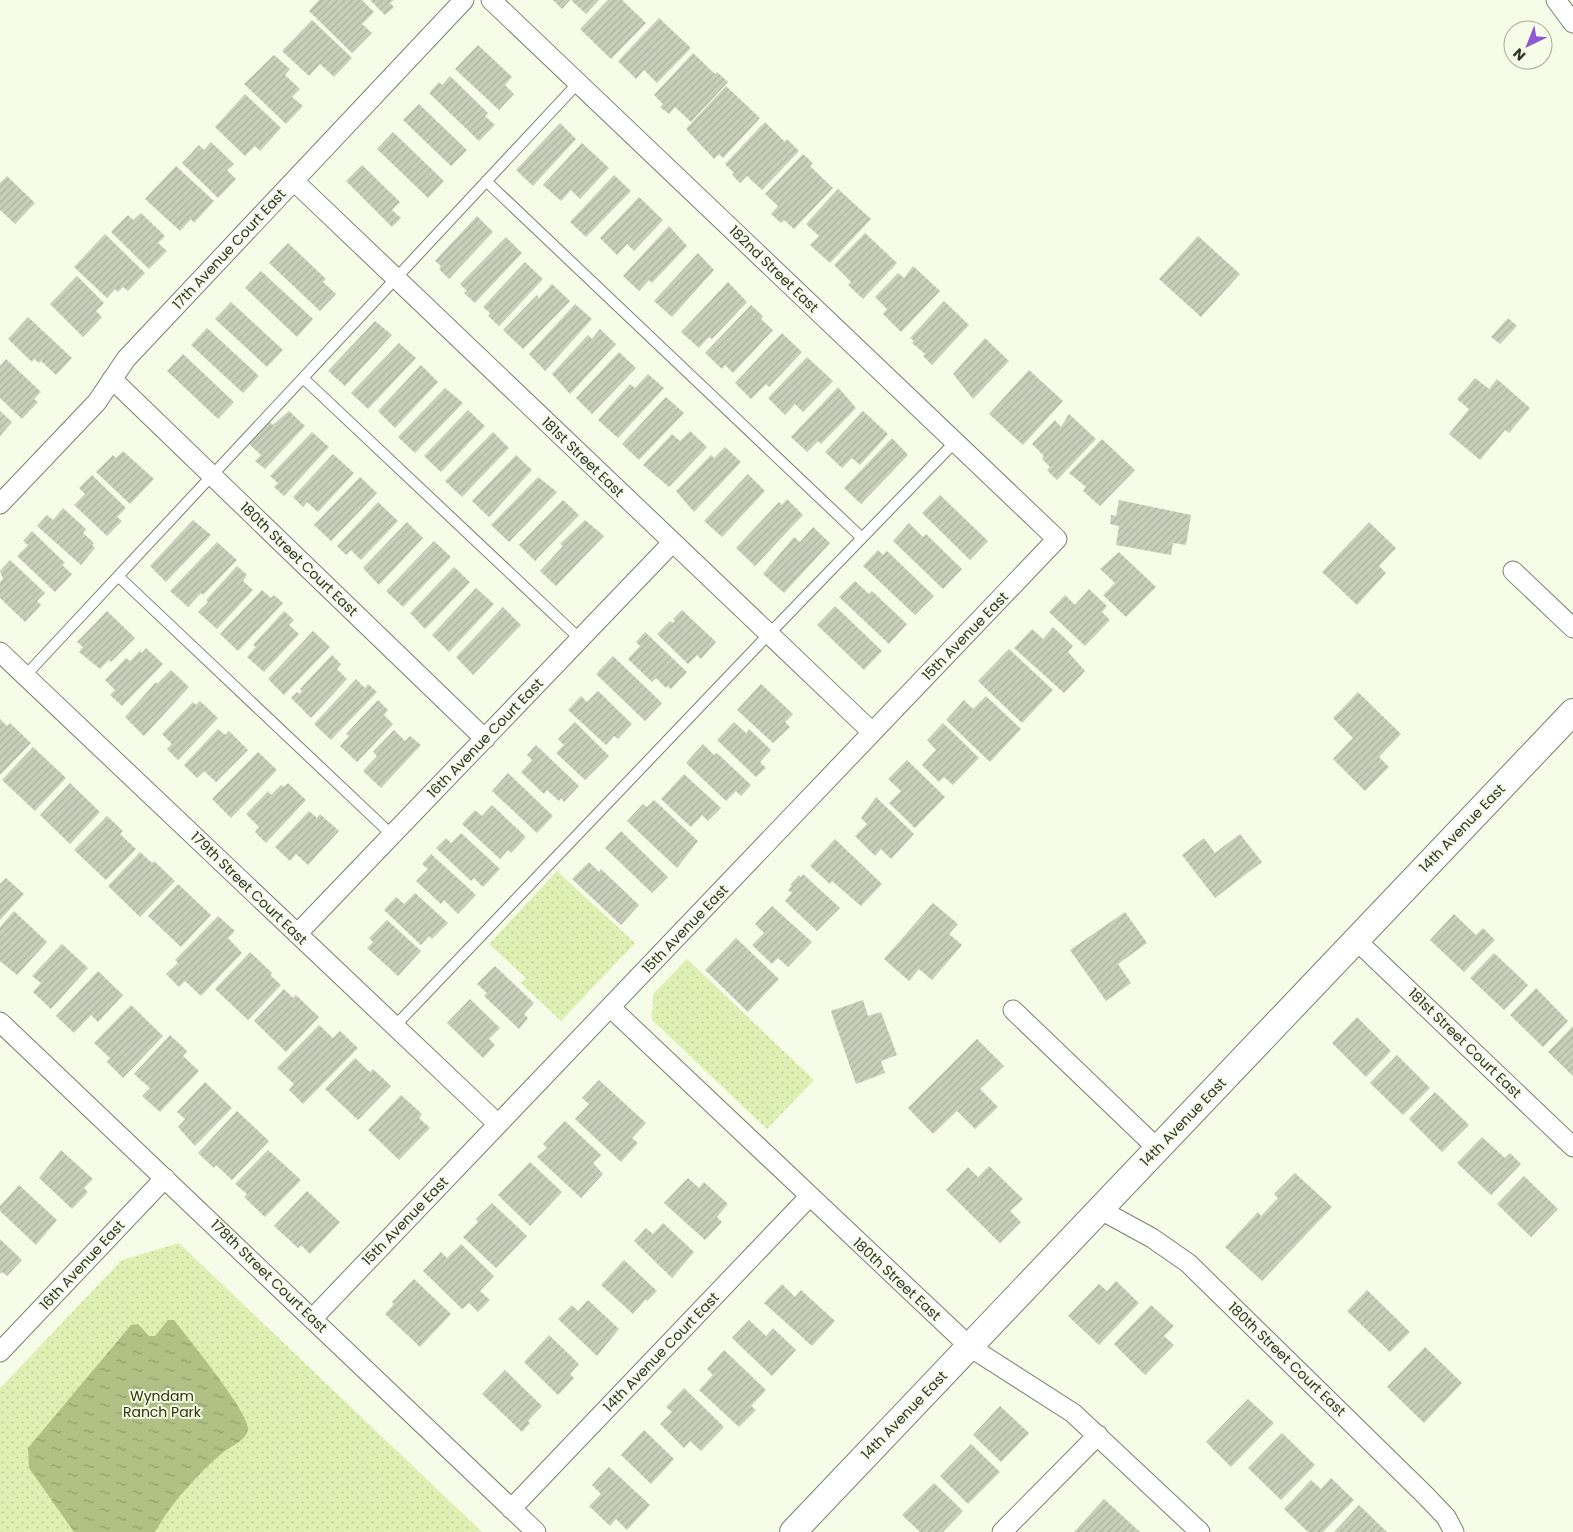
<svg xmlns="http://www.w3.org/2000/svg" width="1573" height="1532" viewBox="0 0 1573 1532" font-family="Poppins,sans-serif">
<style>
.park{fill:url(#park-dots)}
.water{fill:url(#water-ripples)}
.building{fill:url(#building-hatch)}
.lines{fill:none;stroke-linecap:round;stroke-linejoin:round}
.lane-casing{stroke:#7b806e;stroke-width:12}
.street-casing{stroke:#7b806e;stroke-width:21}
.secondary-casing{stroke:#7b806e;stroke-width:28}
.lane{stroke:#fff;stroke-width:10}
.street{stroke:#fff;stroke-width:19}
.secondary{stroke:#fff;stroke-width:26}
.labels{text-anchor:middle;stroke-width:4;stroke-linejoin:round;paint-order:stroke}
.street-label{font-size:14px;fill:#31332b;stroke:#f6fce7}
.park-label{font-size:14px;fill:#2b3405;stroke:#f6fce7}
</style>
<defs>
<pattern id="park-dots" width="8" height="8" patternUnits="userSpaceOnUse" patternTransform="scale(1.25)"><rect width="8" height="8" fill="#dff0b4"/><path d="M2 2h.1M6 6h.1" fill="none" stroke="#c0ce9b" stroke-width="1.8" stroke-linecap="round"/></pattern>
<pattern id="water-ripples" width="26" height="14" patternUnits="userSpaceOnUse" patternTransform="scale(1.25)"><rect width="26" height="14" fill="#b1c185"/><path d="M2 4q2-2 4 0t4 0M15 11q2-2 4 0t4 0" fill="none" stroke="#919d6d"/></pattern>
<pattern id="building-hatch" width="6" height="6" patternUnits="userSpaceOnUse" patternTransform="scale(1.25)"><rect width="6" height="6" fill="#c9cfbb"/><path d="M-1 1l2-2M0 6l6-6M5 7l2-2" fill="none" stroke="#adb2a1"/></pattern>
</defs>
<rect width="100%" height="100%" fill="#f6fce7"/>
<!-- park -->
<path class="park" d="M557 871 635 943 561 1021 521 983 526 978 489 944Z
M687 959 814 1080 767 1129 652 1020 653 994Z
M179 1243 482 1532H0V1388L122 1260Z"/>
<!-- water -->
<path class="water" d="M168 1320H174C186 1336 249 1412 248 1429 247 1440 229 1447 221 1454 196 1476 172 1502 155 1532H74L29 1468 28 1448 131 1325 138 1324 149 1336H155Z"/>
<!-- building -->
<path class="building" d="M319 0H362L374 12 362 24 372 33 352 53 309 11Z
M370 0H394L390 3 394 7 385 15Z
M553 0H570L562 9Z
M571 0H599L586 14Z
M608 0H622L646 23 611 59 580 29Z
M659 18 691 48 657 83 644 70 636 79 618 61Z
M312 20 352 58 334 77 320 64 309 76 282 51Z
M478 45 512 77 505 85 514 94 499 110 455 69Z
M693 53 715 74 717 72 728 82 691 122 675 107 669 114 660 107 663 104 654 95Z
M274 55 290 69 285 75 300 89 292 97 303 106 286 124 244 84Z
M450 76 488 113 485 116 495 125 479 141 429 93 439 82 442 85Z
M726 86 760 118 723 158 719 154 714 159 686 129Z
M245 94 281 128 260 151 255 146 245 156 215 127Z
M419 104 467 150 451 166 403 120Z
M765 122 785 142 787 139 799 151 762 190 747 176 740 183 732 175 734 173 725 164Z
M560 123 576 139 533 186 516 170Z
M393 132 444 181 428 198 377 149Z
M211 142 234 164 227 170 236 179 218 198 182 163 199 145 204 150Z
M582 143 609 168 580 199 571 190 561 201 543 185Z
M803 154 813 163 810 166 833 188 794 229 784 220 781 223 771 214 778 206 765 194Z
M362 165 400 202 392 210 401 218 392 227 346 181Z
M176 166 214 201 194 223 191 219 180 231 145 199Z
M614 175 631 191 586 237 570 222Z
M7 176 35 203 15 224 0 210V183Z
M838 189 871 219 830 263 810 245 819 236 806 224Z
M639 197 663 220 634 251 627 244 617 255 600 238Z
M141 213 165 236 158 243 167 251 149 269 111 232 128 215 133 220Z
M477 216 493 232 449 279 439 269 441 266 435 261Z
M669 226 687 246 652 283 649 280 639 291 623 276Z
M865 233 897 263 863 299 848 285 851 282 834 265Z
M105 234 145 273 128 291 123 287 118 292 115 289 107 298 74 267Z
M1198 236 1240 274 1201 317 1159 279Z
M506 237 522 253 475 303 464 293 467 291 460 284Z
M288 243 326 279 323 282 336 294 320 311 269 263Z
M698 253 714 270 672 317 654 301Z
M525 262 543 279 499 326 488 316 490 313 483 307Z
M913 266 940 291 901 332 883 314 887 309 875 297 898 273 904 278Z
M261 271 313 319 297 337 245 288Z
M77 276 104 303 96 311 102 317 83 337 50 304Z
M728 282 747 302 712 339 709 337 699 348 681 332Z
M552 284 570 301 523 349 503 330 537 295 539 298Z
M944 301 969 325 932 365 923 356 925 354 912 343 914 341 910 338Z
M231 302 283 350 267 367 215 319Z
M575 304 592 319 545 371 529 354Z
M751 305 763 316 761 319 773 330 733 373 725 365 722 369 705 353Z
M28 317 72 358 56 375 41 361 39 363 34 359 32 362 8 339Z
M1508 318 1517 326 1500 344 1491 337Z
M375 321 392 335 345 386 328 371Z
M207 328 259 376 243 393 191 345Z
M600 329 616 344 570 394 552 374 588 335 592 339Z
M782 333 802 352 769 387 766 384 751 399 735 383Z
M985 338 1009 361 973 399 953 374Z
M399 343 416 358 368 409 351 393Z
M619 352 636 368 592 414 576 398Z
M183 354 234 402 218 419 167 371Z
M807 357 833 381 803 412 795 404 785 415 768 398Z
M6 359 41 392 34 399 38 402 22 419 0 398V366Z
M421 365 438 382 395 428 378 411Z
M1029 370 1063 401 1023 445 989 414Z
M648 374 664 388 618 438 598 420 630 384 635 388Z
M1475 378 1489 389 1497 379 1530 408 1509 433 1505 430 1480 460 1449 434 1469 409 1457 399Z
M838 387 856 408 821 444 818 441 807 452 791 437Z
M445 388 463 403 415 453 398 437Z
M666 397 684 413 639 460 622 444Z
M468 410 485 426 441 472 424 456Z
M0 411 12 422 0 436Z
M289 411 305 426 265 469 255 461 261 455 249 444 270 422 273 425Z
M863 411 888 434 860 465 852 458 842 468 825 452Z
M1069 414 1096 439 1057 480 1047 470 1050 467 1042 459 1044 456 1032 444 1055 420 1061 427Z
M690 431 707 447 669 487 643 465 672 434 680 441Z
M312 432 329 447 284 496 274 487 278 483 270 476Z
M493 432 509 448 462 497 445 481Z
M892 438 908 455 861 504 844 488Z
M1102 439 1135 470 1100 506 1083 491 1086 487 1069 473Z
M725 447 741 462 694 512 676 491 711 455 714 458Z
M123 451 154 479 130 504 96 472 113 455 116 458Z
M333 454 354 473 318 512 307 502 303 507 293 497Z
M516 455 532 470 489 517 472 501Z
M748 474 765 491 722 537 704 521Z
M92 475 126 508 117 517 122 521 107 536 74 505 85 494 79 488Z
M360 477 377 493 331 541 314 525Z
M538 477 557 492 509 542 491 525Z
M940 495 988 541 970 560 922 513Z
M787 499 803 515 755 566 736 548 779 502 782 505Z
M563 500 579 515 535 561 519 545Z
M1119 500 1191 515 1186 545 1173 543 1171 555 1116 545 1119 526 1110 524 1111 515 1116 516Z
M378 502 398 521 361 560 351 550 346 555 337 546Z
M63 508 86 529 83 533 94 543 92 545 95 548 81 565 37 526 47 515 53 520Z
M193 520 211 535 166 582 150 566Z
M585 520 604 536 556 586 540 571 563 546 560 544Z
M407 522 423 538 379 585 363 568Z
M1369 522 1396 548 1379 566 1386 573 1357 605 1322 572Z
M909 523 923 537 926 534 962 569 943 589 893 541Z
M813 527 830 543 784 593 763 574 794 537 800 542Z
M32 531 65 563 62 565 72 574 55 592 17 556 28 545 23 541Z
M434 541 451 557 403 607 386 591Z
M217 542 237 560 203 595 201 593 188 607 170 591Z
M878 550 883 555 887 551 934 596 915 615 863 566Z
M1119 552 1156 587 1126 617 1103 595 1115 583 1100 569Z
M10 560 45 593 37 601 41 605 25 622 0 598V582L3 579 0 571Z
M237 566 247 575 243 581 253 590 217 629 198 612 208 602 206 600Z
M454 567 470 582 425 629 410 613Z
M855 581 869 594 872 591 907 624 889 644 839 597Z
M476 588 494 604 449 652 432 635Z
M1089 589 1107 606 1102 612 1110 620 1085 646 1049 612 1065 595 1075 605Z
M262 590 271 598 274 595 283 603 238 651 220 634Z
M835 606 882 651 864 670 817 625Z
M503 607 521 625 473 675 456 657Z
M682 610 716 642 701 659 697 655 688 664 657 634 670 621 673 623 675 621 673 619Z
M107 611 135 638 111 662 109 660 100 669 79 652 83 647 77 642Z
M284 611 294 620 289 625 299 634 264 672 247 657 256 647 253 645Z
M1053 627 1073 646 1068 652 1085 671 1064 693 1014 648 1032 629 1043 639Z
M313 631 330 647 284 695 268 679Z
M645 632 687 672 671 689 668 686 666 688 656 678 652 682 628 659 640 646 636 642Z
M146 648 163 664 122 706 110 695 115 690 105 680 126 658 130 661 140 651 142 653Z
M1009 649 1053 690 1022 723 978 681Z
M332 655 341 664 337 669 347 679 311 718 291 698 297 692 299 694 302 691 300 689Z
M613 656 662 703 645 721 596 674Z
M171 670 189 687 144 736 125 717 156 682 157 684Z
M356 679 365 688 368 684 377 692 331 740 314 724Z
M761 684 793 714 785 722 790 727 773 743 737 710Z
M598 691 632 724 618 739 614 736 606 745 568 710 581 696 587 702Z
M1358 692 1401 734 1379 757 1389 767 1365 791 1333 759 1353 738 1333 718Z
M986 696 1021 729 990 762 946 720 964 700 973 709Z
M378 700 388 710 384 715 393 724 357 762 340 746 349 736 346 734Z
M200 701 218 718 178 760 167 749 172 744 162 734 193 702 196 705Z
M0 719 7 726 10 723 31 743 0 775Z
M575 722 609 756 585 780 556 753 564 745 558 739Z
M734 722 746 733 749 729 771 750 760 762 766 768 756 777 717 740Z
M943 723 979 758 953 785 944 777 939 782 922 765 936 750 927 740Z
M218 729 225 735 229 731 248 750 216 782 204 771 197 778 184 765Z
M394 730 405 741 410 736 421 745 381 788 363 771 377 756 373 752Z
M703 744 714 755 717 753 751 785 741 796 736 791 726 801 686 763Z
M536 745 579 786 564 802 561 798 559 801 547 790 544 794 521 772 532 760 527 755Z
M33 747 66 778 35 811 2 780Z
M258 752 277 770 231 818 212 799Z
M907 760 945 797 915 828 889 803 901 791 888 779Z
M508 773 553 816 537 833 492 791Z
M684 774 721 808 708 821 702 815 691 827 661 799Z
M70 783 100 812 70 844 40 815Z
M288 783 306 800 266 843 255 832 259 827 246 814 268 791 271 795 281 785 284 787Z
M876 797 914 834 891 859 881 849 875 856 855 836 867 824 861 818Z
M654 800 698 841 677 868 627 821 643 804 647 807Z
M492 805 526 837 511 853 508 850 500 859 462 824 475 810 482 816Z
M309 811 317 818 320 814 339 831 308 865 296 854 290 861 275 847Z
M107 816 123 831 120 834 136 849 106 880 74 850Z
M621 831 668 877 652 893 605 848Z
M461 833 500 869 483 887 474 878 471 881 436 848 446 838 451 843Z
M1240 834 1262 862 1215 898 1182 855 1204 838 1215 853Z
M835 839 882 884 861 906 832 881 830 884 810 866Z
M140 852 152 863 154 861 175 881 140 917 108 886Z
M431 854 476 895 458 914 444 900 441 904 416 881 428 869 422 864Z
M589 862 599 872 601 869 639 905 621 925 572 879Z
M803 874 840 908 817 931 785 901 792 893 788 890 792 886 790 885 799 875 801 877Z
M6 878 24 894 0 920V884Z
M178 884 211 915 181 947 148 916Z
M415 893 448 923 432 939 429 936 421 945 384 910 396 897 404 904Z
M933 903 958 924 949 934 962 945 932 980 919 969 909 981 884 959Z
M772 906 812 942 788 967 778 958 772 964 752 945 764 933 755 924Z
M14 911 47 942 17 975 0 961V927Z
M1125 912 1147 943 1118 964 1131 983 1106 1001 1070 950Z
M1454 914 1476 935 1483 928 1495 940 1464 972 1430 940Z
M218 916 235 931 228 938 242 953 201 996 185 981 179 987 166 974 178 963 175 960Z
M387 920 421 951 398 976 367 948 373 942 369 938Z
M736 938 779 979 748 1012 705 970Z
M62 944 88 968 51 1009 33 992 41 983 32 976Z
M250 952 272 973 270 975 281 985 248 1020 215 989Z
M1494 953 1528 985 1504 1010 1470 978Z
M495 966 534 1003 524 1014 528 1018 519 1029 484 996 487 993 477 984Z
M98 971 123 995 98 1022 91 1015 74 1033 56 1016Z
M1536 988 1568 1021 1543 1047 1510 1015Z
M284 989 293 998 296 995 319 1017 286 1052 254 1021Z
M470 999 500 1028 489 1039 495 1045 483 1058 447 1023Z
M863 1000 868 1016 881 1012 897 1055 881 1061 885 1073 856 1084 831 1011Z
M131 1005 163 1036 123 1078 107 1062 110 1058 94 1043Z
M1357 1017 1391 1051 1366 1077 1332 1043Z
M319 1025 333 1038 340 1031 358 1048 303 1104 289 1090 294 1084 277 1068Z
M1573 1026V1076L1548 1052Z
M170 1035 187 1051 183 1056 199 1071 160 1112 142 1096 150 1088 134 1074Z
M977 1039 1004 1066 980 1089 998 1107 975 1129 957 1111 933 1134 908 1108Z
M1397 1055 1430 1088 1403 1115 1370 1083Z
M355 1058 370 1072 373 1069 391 1086 358 1120 325 1089Z
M599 1080 646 1123 632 1138 638 1143 621 1162 575 1119 589 1104 582 1098Z
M205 1082 232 1108 195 1146 178 1127 185 1119 177 1112Z
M1435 1092 1469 1125 1442 1152 1409 1119Z
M401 1095 422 1114 419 1118 430 1128 399 1160 368 1130Z
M237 1111 269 1141 232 1180 216 1165 214 1168 198 1153Z
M565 1121 601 1155 593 1163 603 1174 581 1198 537 1157 547 1148 543 1144Z
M1482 1137 1505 1158 1510 1153 1521 1164 1491 1195 1457 1163Z
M61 1150 93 1179 84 1188 88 1192 72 1209 39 1178Z
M268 1150 301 1180 265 1217 244 1197 247 1194 235 1184Z
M530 1162 562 1192 530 1226 498 1195Z
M989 1166 1023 1199 1010 1211 1021 1222 1000 1243 946 1190 968 1167 978 1177Z
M1295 1173 1332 1207 1262 1281 1225 1247 1258 1212 1261 1216 1278 1198 1274 1194Z
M1524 1176 1558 1209 1531 1237 1497 1204Z
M688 1178 699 1188 704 1182 728 1204 717 1217 722 1222 705 1240 664 1203Z
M19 1185 57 1220 36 1245 0 1211V1206Z
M307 1191 340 1222 310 1254 301 1245 298 1248 274 1226Z
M492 1203 527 1236 496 1268 463 1237 478 1222 476 1219Z
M663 1223 694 1252 672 1278 634 1241 646 1228 653 1234Z
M0 1239 22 1260 7 1276 2 1272 0 1274Z
M461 1244 494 1276 480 1291 490 1300 478 1312 469 1303 462 1309 423 1271 441 1252 447 1258Z
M624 1260 657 1291 647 1301 646 1299 633 1314 601 1285Z
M414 1279 451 1314 420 1347 385 1314 394 1304 392 1302Z
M1116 1281 1139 1303 1099 1345 1068 1316 1099 1284 1107 1291Z
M782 1284 795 1297 801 1290 835 1321 812 1346 764 1303Z
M1367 1290 1410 1332 1390 1352 1347 1311Z
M588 1300 619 1329 597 1356 558 1319 572 1305 578 1311Z
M1151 1305 1174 1326 1164 1336 1174 1345 1145 1375 1114 1344Z
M749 1320 766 1336 773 1328 796 1350 772 1376 732 1338Z
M549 1335 579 1364 570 1374 574 1378 558 1395 524 1362Z
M1425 1347 1462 1383 1424 1423 1387 1387Z
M724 1350 766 1390 751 1406 756 1410 739 1427 699 1390 713 1375 707 1369Z
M505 1370 542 1406 528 1421 530 1423 522 1432 482 1394Z
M684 1388 724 1427 701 1451 690 1441 684 1448 660 1424 672 1412 666 1407Z
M1248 1399 1274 1423 1231 1467 1206 1442Z
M1000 1406 1029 1433 1001 1462 973 1435Z
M644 1430 674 1459 651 1484 621 1455Z
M1282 1433 1315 1465 1281 1500 1248 1468Z
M971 1444 1000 1472 968 1504 940 1476Z
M609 1467 650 1505 627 1530 616 1519 610 1526 589 1506 601 1494 592 1485Z
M1331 1478 1354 1500 1323 1532H1308L1284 1509 1311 1480 1321 1489Z
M934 1483 963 1511 943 1532H920L902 1515Z
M1104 1499 1140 1532H1074Z
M1359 1505 1387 1532H1334Z"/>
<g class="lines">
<defs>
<path id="lane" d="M486 181 862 538
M303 378 580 639
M118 576 392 835
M25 676 578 83
M395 1026 769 634 955 442"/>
<path id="street" d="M1556 0 1573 23
M294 181 872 732
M112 379 485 739
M0 504 97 402 126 359 464 0
M1513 571 1573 628
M0 652 498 1124
M297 934 673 542
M1356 940 1573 1147
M610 1007 970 1347 1073 1413 1200 1532
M1013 1010 1158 1149
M0 1022 536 1532
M1099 1209 1152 1238 1188 1263 1425 1495 1446 1517 1454 1532
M313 1318 1057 539 491 0
M0 1352 165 1178
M511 1509 810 1196
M1002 1532 1098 1435"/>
<path id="secondary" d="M793 1532 1573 712"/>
</defs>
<!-- lane casing -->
<use href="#lane" class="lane-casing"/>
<!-- street casing -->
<use href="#street" class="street-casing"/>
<!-- secondary casing -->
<use href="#secondary" class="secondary-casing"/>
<!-- lane -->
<use href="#lane" class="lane"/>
<!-- street -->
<use href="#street" class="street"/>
<!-- secondary -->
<use href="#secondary" class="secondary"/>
</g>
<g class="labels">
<!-- street labels -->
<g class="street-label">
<text transform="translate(229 249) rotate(-47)" y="5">17th Avenue Court East</text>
<text transform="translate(774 269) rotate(44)" y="5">182nd Street East</text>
<text transform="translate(583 457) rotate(44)" y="5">181st Street East</text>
<text transform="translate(299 559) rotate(44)" y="5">180th Street Court East</text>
<text transform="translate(965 636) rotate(-46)" y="5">15th Avenue East</text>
<text transform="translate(485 738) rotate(-46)" y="5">16th Avenue Court East</text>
<text transform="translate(1462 828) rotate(-46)" y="5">14th Avenue East</text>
<text transform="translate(249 888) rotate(44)" y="5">179th Street Court East</text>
<text transform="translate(685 929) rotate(-46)" y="5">15th Avenue East</text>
<text transform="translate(1465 1043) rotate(44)" y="5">181st Street Court East</text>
<text transform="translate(1183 1122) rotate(-46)" y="5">14th Avenue East</text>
<text transform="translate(405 1221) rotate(-46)" y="5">15th Avenue East</text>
<text transform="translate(82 1265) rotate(-47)" y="5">16th Avenue East</text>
<text transform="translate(269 1276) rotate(44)" y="5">178th Street Court East</text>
<text transform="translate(897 1279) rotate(43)" y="5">180th Street East</text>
<text transform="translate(661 1352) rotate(-46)" y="5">14th Avenue Court East</text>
<text transform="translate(1287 1359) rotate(44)" y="5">180th Street Court East</text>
<text transform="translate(904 1415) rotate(-46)" y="5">14th Avenue East</text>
</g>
<!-- park labels -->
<g class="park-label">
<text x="162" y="1401">Wyndam<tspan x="162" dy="16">Ranch Park</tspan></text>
</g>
</g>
<!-- north arrow -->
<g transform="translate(1528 45) rotate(223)"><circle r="24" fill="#f6fce7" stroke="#a7ac9c"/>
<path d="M0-4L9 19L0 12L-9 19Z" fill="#8e5ad3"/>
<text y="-8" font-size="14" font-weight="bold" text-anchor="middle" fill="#31332b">N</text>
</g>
</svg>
